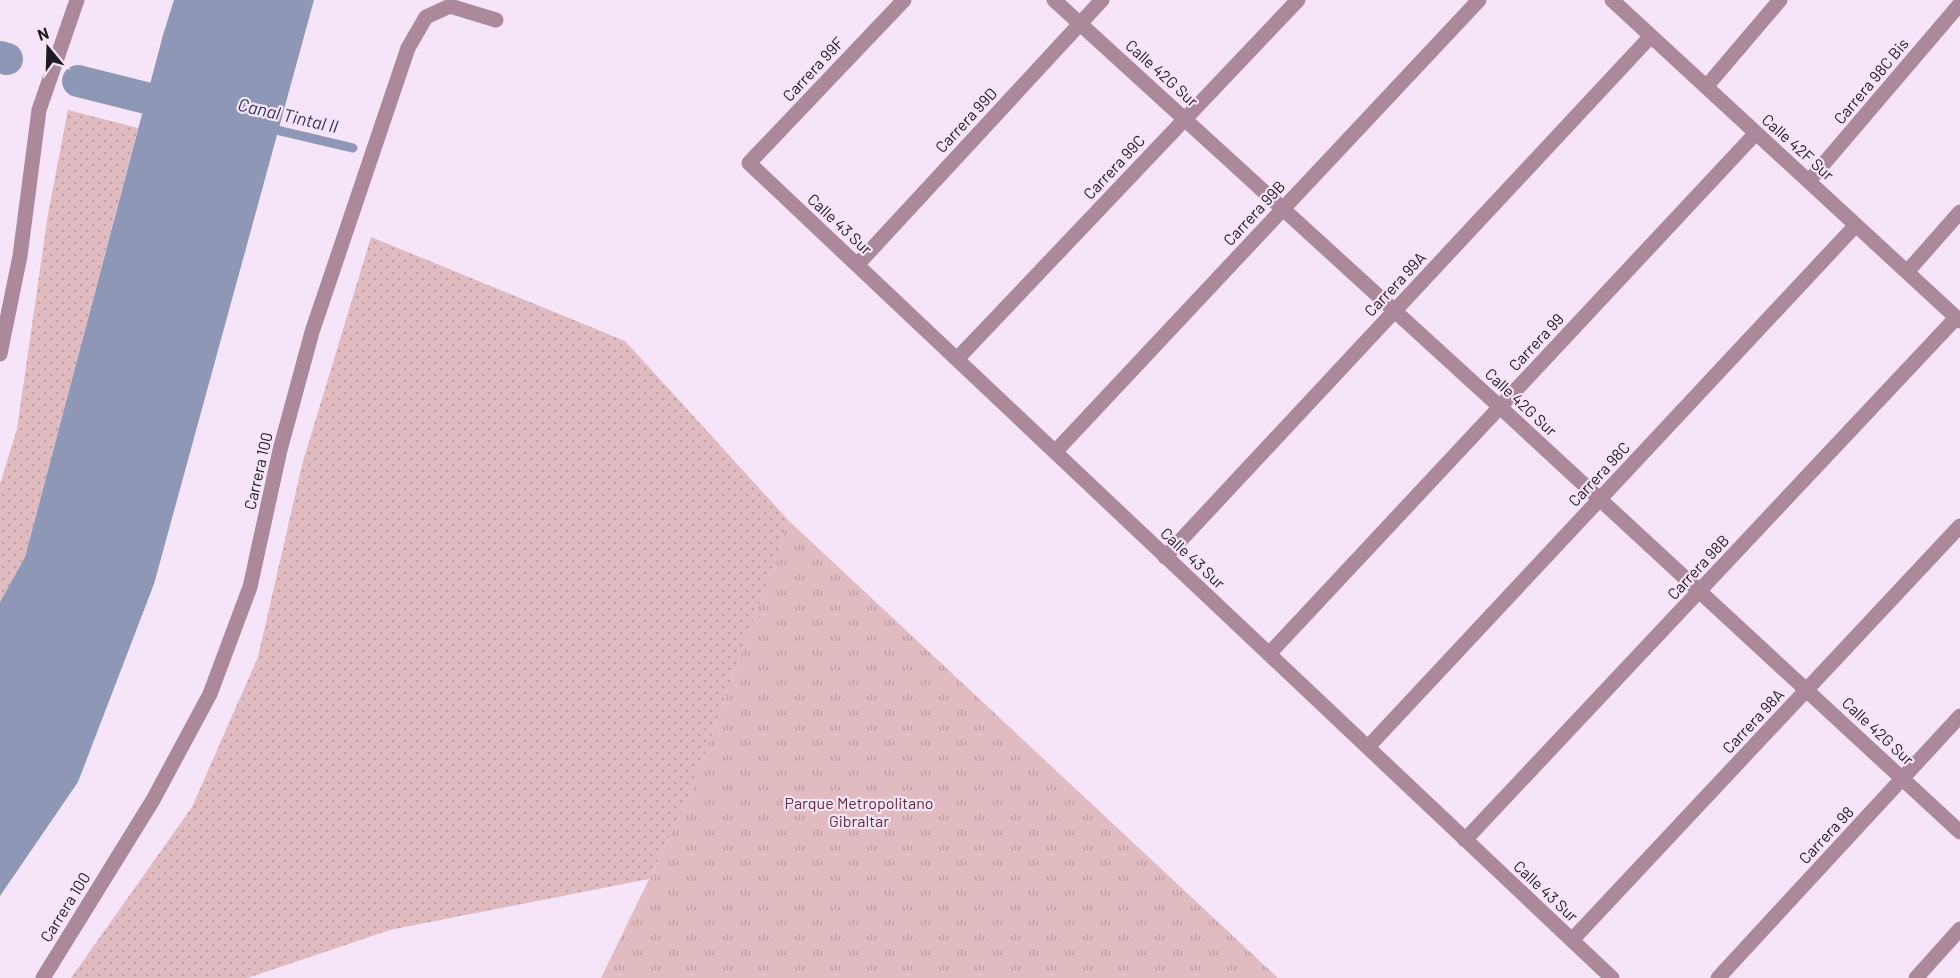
<svg xmlns="http://www.w3.org/2000/svg" width="1960" height="978" viewBox="0 0 1960 978" font-family="Barlow,sans-serif">
<style>
.grass{fill:url(#grass-dots)}
.park{fill:url(#park-tufts)}
.water{fill:#8f97b6}
.lines{fill:none;stroke-linecap:round;stroke-linejoin:round}
.stream{stroke:#8f97b6;stroke-width:9}
.canal{stroke:#8f97b6;stroke-width:32}
.minor{stroke:#ab899b;stroke-width:15}
.labels{text-anchor:middle;stroke-width:4.5;stroke-linejoin:round;paint-order:stroke}
.street-label{font-size:16px;fill:#201a22;stroke:#f6e4f9}
.park-label{font-size:16px;fill:#632e38;stroke:#f6e4f9}
.water-label{font-size:18px;font-style:italic;fill:#2c3460;stroke:#f6e4f9}
</style>
<defs>
<pattern id="grass-dots" width="8" height="8" patternUnits="userSpaceOnUse" patternTransform="scale(1.5)"><rect width="8" height="8" fill="#e0bbc0"/><path d="M2 2h.1M6 6h.1" fill="none" stroke="#c0a0a5" stroke-width="1.8" stroke-linecap="round"/></pattern>
<pattern id="park-tufts" width="24" height="20" patternUnits="userSpaceOnUse" patternTransform="scale(1.5)"><rect width="24" height="20" fill="#e0bbc0"/><path d="M3 7l-1-3M5 7V3M7 7l1-3M15 17l-1-3M17 17v-4M19 17l1-3" fill="none" stroke="#c0a0a5"/></pattern>
</defs>
<rect width="100%" height="100%" fill="#f6e4f9"/>
<!-- grass -->
<path class="grass" d="M68 110 138 128 25 557 0 602V484L17 429 48 214Z
M371 237 625 341 789 521 691 793 649 879 390 930 247 978H71L192 807 258 657 302 465Z"/>
<!-- park -->
<path class="park" d="M789 521 1278 978H601L691 793Z"/>
<!-- water -->
<path class="water" d="M174 0H314L154 584 78 782 0 896V602L25 557 163 35Z"/>
<g class="lines">
<!-- stream -->
<path class="stream" d="M268 128 353 148"/>
<!-- canal -->
<path class="canal" d="M0 57 7 59
M78 81 186 108"/>
<!-- minor -->
<path class="minor" d="M904 0 749 163 1612 978
M1054 0 1500 407 1960 832
M1612 0 1960 321
M1706 87 1780 0
M1809 181 1960 4
M857 265 1102 0
M1907 272 1960 212
M0 354 20 256 39 110 77 0
M957 359 1298 0
M1055 452 1479 0
M1165 557 1651 36
M1269 654 1756 133
M1368 747 1856 225
M1465 840 1956 318
M1572 940 1960 526
M43 978 153 800 210 694 250 587 280 450 312 332 408 48 426 17 450 6 496 20
M1718 978 1960 716
M1916 978 1960 929"/>
</g>
<g class="labels">
<!-- street labels -->
<g class="street-label">
<text transform="translate(813 69) rotate(-47)" y="6">Carrera 99F</text>
<text transform="translate(1162 73) rotate(42)" y="6">Calle 42G Sur</text>
<text transform="translate(1871 81) rotate(-50)" y="6">Carrera 98C Bis</text>
<text transform="translate(966 120) rotate(-47)" y="6">Carrera 99D</text>
<text transform="translate(1798 147) rotate(42)" y="6">Calle 42F Sur</text>
<text transform="translate(1114 167) rotate(-47)" y="6">Carrera 99C</text>
<text transform="translate(1254 213) rotate(-47)" y="6">Carrera 99B</text>
<text transform="translate(840 224) rotate(43)" y="6">Calle 43 Sur</text>
<text transform="translate(1395 284) rotate(-47)" y="6">Carrera 99A</text>
<text transform="translate(1536 342) rotate(-47)" y="6">Carrera 99</text>
<text transform="translate(1521 402) rotate(43)" y="6">Calle 42G Sur</text>
<text transform="translate(258 471) rotate(-77)" y="6">Carrera 100</text>
<text transform="translate(1599 474) rotate(-47)" y="6">Carrera 98C</text>
<text transform="translate(1193 558) rotate(43)" y="6">Calle 43 Sur</text>
<text transform="translate(1698 567) rotate(-47)" y="6">Carrera 98B</text>
<text transform="translate(1753 721) rotate(-47)" y="6">Carrera 98A</text>
<text transform="translate(1878 731) rotate(43)" y="6">Calle 42G Sur</text>
<text transform="translate(1826 835) rotate(-47)" y="6">Carrera 98</text>
<text transform="translate(1546 891) rotate(43)" y="6">Calle 43 Sur</text>
<text transform="translate(65 907) rotate(-58)" y="6">Carrera 100</text>
</g>
<!-- park labels -->
<g class="park-label">
<text x="859" y="809">Parque Metropolitano<tspan x="859" dy="18">Gibraltar</tspan></text>
</g>
<!-- water labels -->
<g class="water-label">
<text transform="translate(288 116) rotate(13)" y="6">Canal Tintal II</text>
</g>
</g>
<!-- north arrow -->
<g transform="translate(48 48) rotate(341)" stroke="#f6e4f9" stroke-width="4.5" paint-order="stroke">
<path d="M0-4.5L10 22L0 15L-10 22Z" fill="#201a22"/>
<text y="-9" font-size="16" font-weight="bold" text-anchor="middle" fill="#201a22">N</text>
</g>
</svg>
